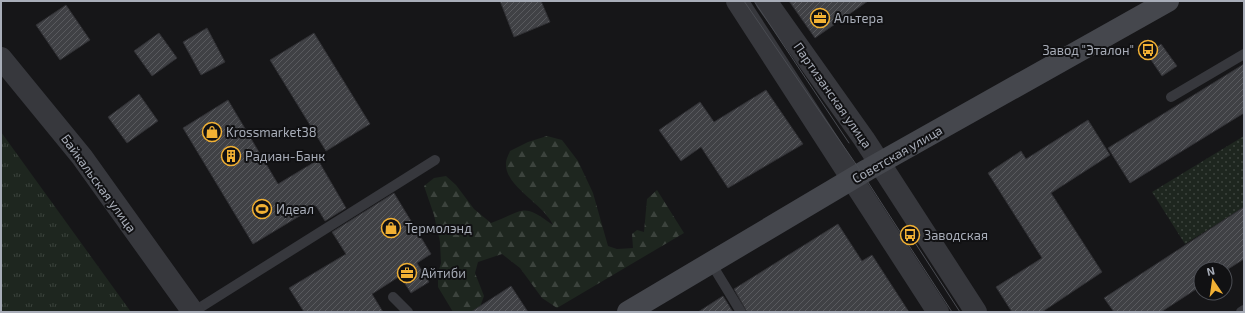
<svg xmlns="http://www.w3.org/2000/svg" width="1245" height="313" viewBox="0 0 1245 313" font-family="'Exo 2',sans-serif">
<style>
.grass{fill:url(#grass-dots)}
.forest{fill:url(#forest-firs)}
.park{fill:url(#park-tufts)}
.building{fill:url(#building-hatch);stroke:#303034}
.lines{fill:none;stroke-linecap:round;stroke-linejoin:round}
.service{stroke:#37383d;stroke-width:10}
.tertiary{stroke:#37383d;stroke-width:22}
.secondary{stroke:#45474d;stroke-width:22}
.tram{stroke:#4a4c52;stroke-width:1}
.labels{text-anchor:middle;stroke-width:4;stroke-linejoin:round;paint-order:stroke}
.poi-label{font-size:13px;fill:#a8adb8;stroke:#111113;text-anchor:start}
.street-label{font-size:13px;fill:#a8adb8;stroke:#111113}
</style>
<defs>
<pattern id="grass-dots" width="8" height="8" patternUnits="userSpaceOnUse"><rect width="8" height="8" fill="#1e261f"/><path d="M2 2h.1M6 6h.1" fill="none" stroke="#3c433d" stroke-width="1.8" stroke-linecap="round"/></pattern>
<pattern id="forest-firs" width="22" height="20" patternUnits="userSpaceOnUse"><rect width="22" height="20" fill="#1e261f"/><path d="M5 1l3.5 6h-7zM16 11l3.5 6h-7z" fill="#3c433d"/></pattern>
<pattern id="park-tufts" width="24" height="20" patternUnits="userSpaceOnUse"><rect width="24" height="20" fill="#1e261f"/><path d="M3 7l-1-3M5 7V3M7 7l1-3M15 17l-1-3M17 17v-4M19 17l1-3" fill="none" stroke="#3c433d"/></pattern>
<pattern id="building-hatch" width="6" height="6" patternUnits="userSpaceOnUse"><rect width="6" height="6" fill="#404145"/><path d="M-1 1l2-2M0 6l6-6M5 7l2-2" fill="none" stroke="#595a5e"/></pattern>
</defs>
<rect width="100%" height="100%" fill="#161618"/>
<!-- grass -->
<path class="grass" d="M1244 136V207L1185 244 1152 192Z"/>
<!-- forest -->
<path class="forest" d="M547 136 562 140 578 161 593 193 608 246 617 249 633 248 632 234 637 230 644 232 647 199 657 190 684 233 557 308 542 298 520 268 502 254 478 262 475 273 484 296 480 307 483 312H453L438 287V273L441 263 440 242 434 215 424 186 434 178 446 176 456 185 474 209 491 223C526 210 521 202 553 225 544 204 504 186 506 163 506 159 509 154 510 151L528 142Z"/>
<!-- park -->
<path class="park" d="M1 132 131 312H1Z"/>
<!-- building -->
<path class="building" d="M500 1H541L550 22 514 37Z
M789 1H868L815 38Z
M66 5 90 40 60 60 36 25Z
M207 28 225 62 201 75 183 42Z
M159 33 177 58 152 76 134 51Z
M314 33 370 124 326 151 270 60Z
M1161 44 1177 66 1162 76 1147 54Z
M1244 64V113L1130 183 1108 148Z
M766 90 803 144 728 188 701 147 681 161 659 130 700 102 714 122Z
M139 94 158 121 127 143 108 117Z
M228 100 278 184 318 160 346 208 325 221 316 206 253 244 183 128Z
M1088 120 1110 155 1051 193 1102 272 1042 312H1012L996 287 1042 258 988 173 1021 151 1026 159Z
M394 193 431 254 417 263 429 282 411 293 400 276 372 294 383 312H304L289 288 346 254 332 232Z
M1244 207V259L1225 271V269H1201V286L1161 312H1114L1104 298Z
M838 224 862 261 872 255 909 312H747L734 289Z
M511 286 528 312H471Z
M723 296 733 312H698Z"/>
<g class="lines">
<!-- service -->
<path class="service" d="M1171 97 1244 54
M711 263 741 312
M393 297 408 312
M193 312 435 160
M1241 312 1244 310"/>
<!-- tertiary -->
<path class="tertiary" d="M737 1 938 312
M766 1 864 139 976 312
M1 58 82 157 193 312"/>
<!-- secondary -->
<path class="secondary" d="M628 312 867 170 1168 1"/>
<!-- tram -->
<path class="tram" d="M744 1 862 173 952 312
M754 1 849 143
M912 238 960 312"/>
</g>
<!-- icons -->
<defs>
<symbol id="office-ring" viewBox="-11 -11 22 22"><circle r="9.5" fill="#111113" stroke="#f2b134" stroke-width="1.5"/><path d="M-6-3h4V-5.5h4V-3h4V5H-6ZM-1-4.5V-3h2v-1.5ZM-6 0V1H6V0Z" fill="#f2b134"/></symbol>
<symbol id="bus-ring" viewBox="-11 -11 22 22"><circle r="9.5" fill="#111113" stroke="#f2b134" stroke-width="1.5"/><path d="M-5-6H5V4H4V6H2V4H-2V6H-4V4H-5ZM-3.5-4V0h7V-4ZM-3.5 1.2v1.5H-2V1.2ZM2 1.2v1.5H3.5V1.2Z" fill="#f2b134"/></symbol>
<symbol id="shop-ring" viewBox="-11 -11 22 22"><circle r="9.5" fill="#111113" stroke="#f2b134" stroke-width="1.5"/><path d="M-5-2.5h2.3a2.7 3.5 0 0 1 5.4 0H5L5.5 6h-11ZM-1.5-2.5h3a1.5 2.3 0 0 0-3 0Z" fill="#f2b134"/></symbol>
<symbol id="building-ring" viewBox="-11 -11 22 22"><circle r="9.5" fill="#111113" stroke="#f2b134" stroke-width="1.5"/><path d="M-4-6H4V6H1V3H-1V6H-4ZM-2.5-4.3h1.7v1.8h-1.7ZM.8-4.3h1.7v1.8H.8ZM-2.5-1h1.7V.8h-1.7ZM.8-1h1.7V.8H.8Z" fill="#f2b134"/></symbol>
<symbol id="stadium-ring" viewBox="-11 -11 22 22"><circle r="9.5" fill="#111113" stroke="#f2b134" stroke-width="1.5"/><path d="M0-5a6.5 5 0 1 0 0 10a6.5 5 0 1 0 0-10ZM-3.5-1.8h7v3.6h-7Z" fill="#f2b134"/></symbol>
</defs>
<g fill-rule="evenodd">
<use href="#office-ring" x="809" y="7" width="22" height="22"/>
<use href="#bus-ring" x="1137" y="39" width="22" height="22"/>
<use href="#shop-ring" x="201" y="121" width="22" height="22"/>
<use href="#building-ring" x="220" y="145" width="22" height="22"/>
<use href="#stadium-ring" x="251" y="198" width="22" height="22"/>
<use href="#shop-ring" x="380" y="217" width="22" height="22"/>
<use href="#bus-ring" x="899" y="224" width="22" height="22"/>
<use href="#office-ring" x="396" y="262" width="22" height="22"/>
</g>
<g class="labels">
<!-- poi labels -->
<g class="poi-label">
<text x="834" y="23">Альтера</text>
<text x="1134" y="55" text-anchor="end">Завод "Эталон"</text>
<text x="226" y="137">Krossmarket38</text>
<text x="245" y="161">Радиан-Банк</text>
<text x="276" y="214">Идеал</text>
<text x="405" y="233">Термолэнд</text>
<text x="924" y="240">Заводская</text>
<text x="421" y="278">Айтиби</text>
</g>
<!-- street labels -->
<g class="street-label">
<text transform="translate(833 95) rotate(55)" y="5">Партизанская улица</text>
<text transform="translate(897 154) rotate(-30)" y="5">Советская улица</text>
<text transform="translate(99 183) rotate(54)" y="5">Байкальская улица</text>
</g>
</g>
<!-- border -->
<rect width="1245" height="313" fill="none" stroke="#a8adb8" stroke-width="4"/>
<!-- north arrow -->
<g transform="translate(1213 281) rotate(347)"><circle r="19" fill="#111113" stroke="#4d4f55"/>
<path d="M0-3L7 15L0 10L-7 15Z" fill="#f2b134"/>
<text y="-6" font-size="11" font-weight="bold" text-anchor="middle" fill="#a8adb8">N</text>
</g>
</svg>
